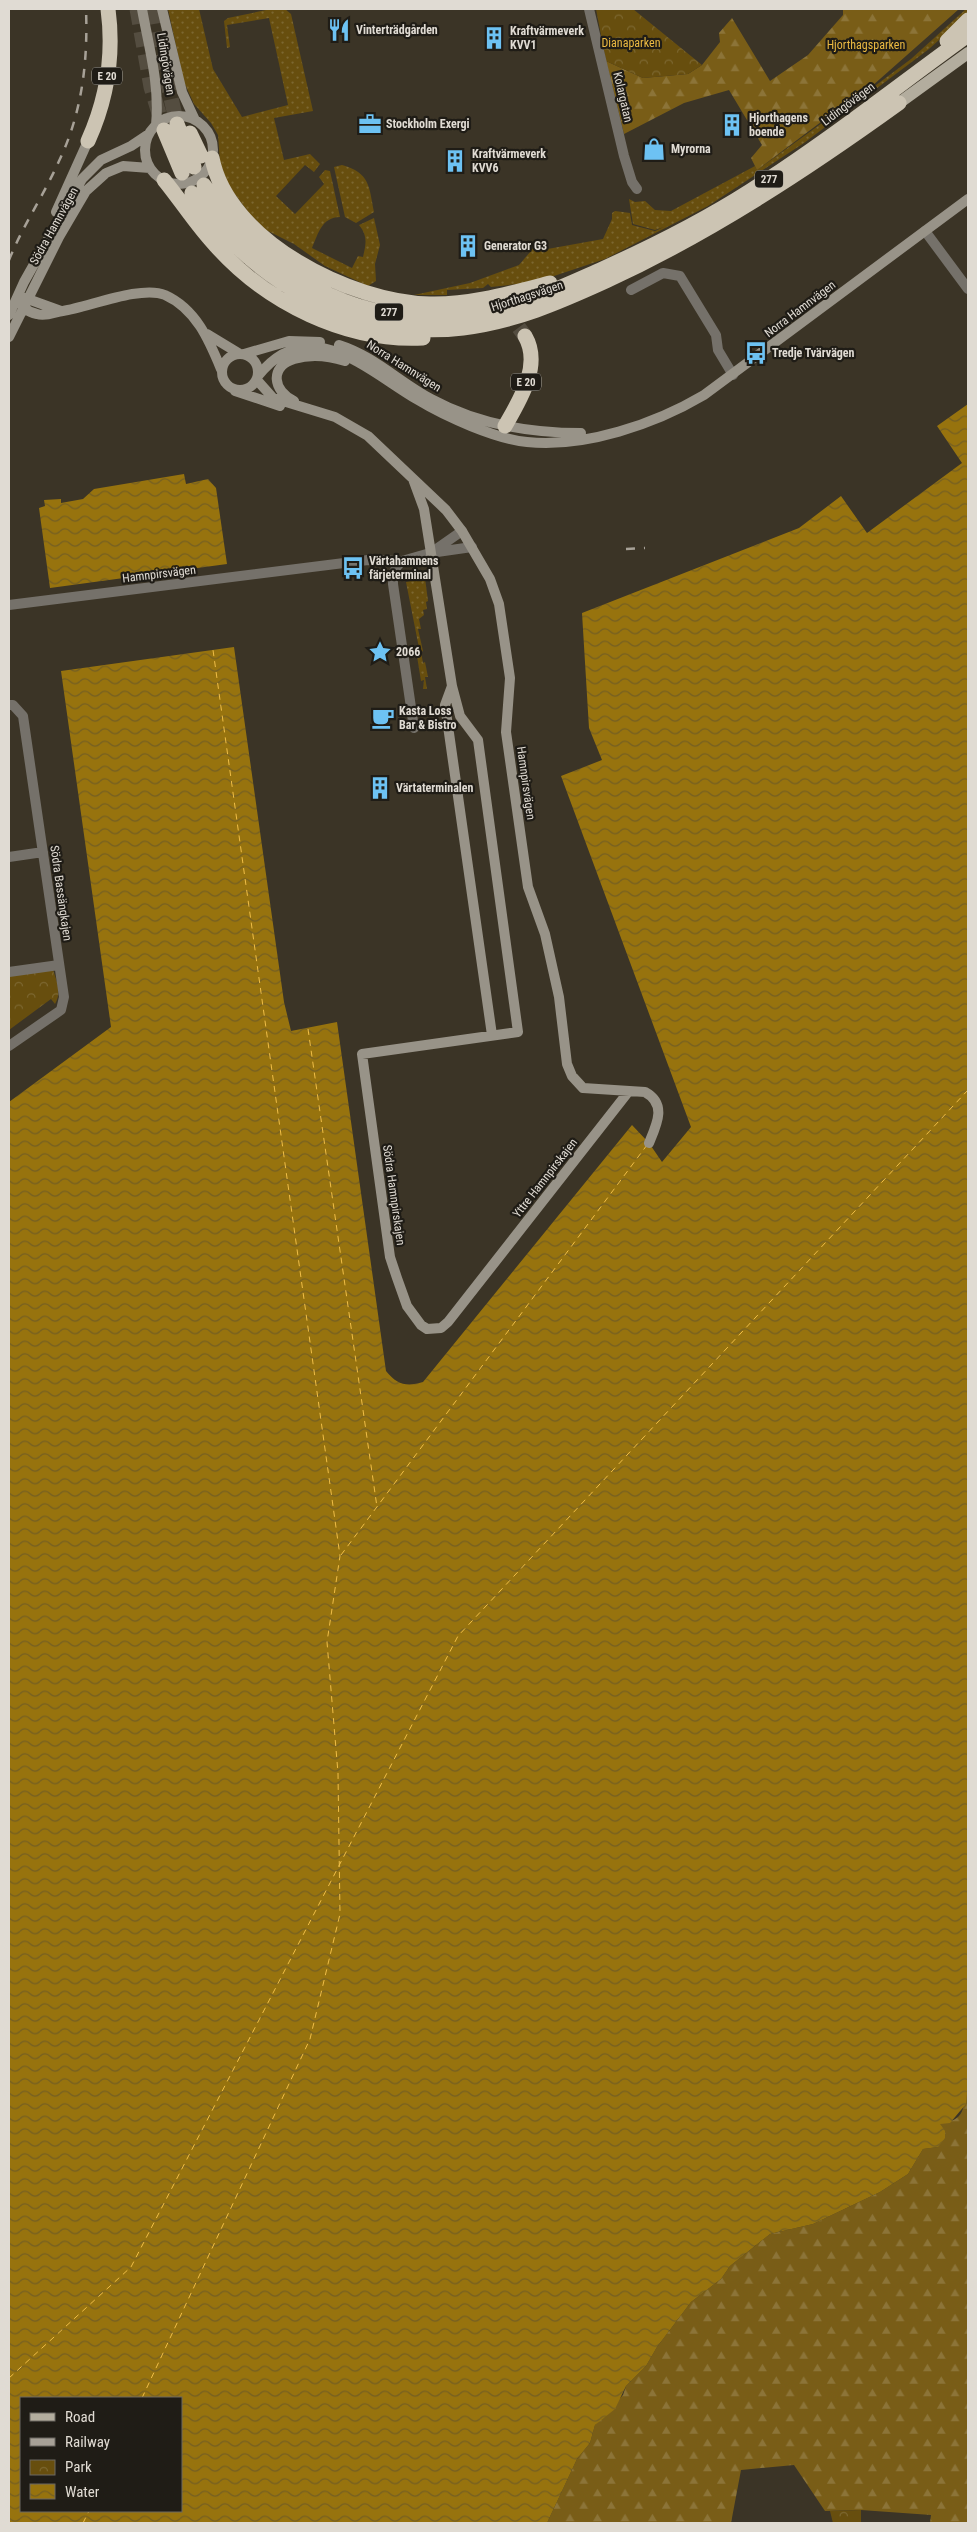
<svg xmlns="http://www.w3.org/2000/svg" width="977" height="2532" viewBox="0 0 977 2532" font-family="'Roboto Condensed',sans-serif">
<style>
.grass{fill:url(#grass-dots)}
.forest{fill:url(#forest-firs)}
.park{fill:url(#park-crowns)}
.water{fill:url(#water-waves);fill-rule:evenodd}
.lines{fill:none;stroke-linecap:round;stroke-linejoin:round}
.ferry{stroke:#f0be47;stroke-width:1;stroke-dasharray:6 5;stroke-linecap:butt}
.motorway-tunnel{stroke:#544d40;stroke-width:15;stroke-dasharray:15 8;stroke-linecap:butt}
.minor{stroke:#75716a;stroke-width:10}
.tertiary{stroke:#75716a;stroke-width:10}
.secondary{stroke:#989388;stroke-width:10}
.primary{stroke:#b3ad9e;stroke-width:12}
.motorway{stroke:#ccc4b3;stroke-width:15}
.rail{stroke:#a7a197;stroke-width:2.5;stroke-dasharray:9 9;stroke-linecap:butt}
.labels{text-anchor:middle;stroke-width:4.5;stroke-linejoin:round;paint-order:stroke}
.shield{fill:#1f1c16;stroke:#a6a29a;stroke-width:1}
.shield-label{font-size:11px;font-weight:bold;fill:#e0dbd3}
.poi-label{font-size:12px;font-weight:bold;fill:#e0dbd3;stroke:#1f1c16;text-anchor:start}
.park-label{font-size:12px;fill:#ecba42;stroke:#1f1c16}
.street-label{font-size:12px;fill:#e0dbd3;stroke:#1f1c16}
</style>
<defs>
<pattern id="grass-dots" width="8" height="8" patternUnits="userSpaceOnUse" patternTransform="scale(1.25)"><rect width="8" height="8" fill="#674e0e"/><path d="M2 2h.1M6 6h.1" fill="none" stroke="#7c6730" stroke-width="1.8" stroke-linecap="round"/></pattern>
<pattern id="forest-firs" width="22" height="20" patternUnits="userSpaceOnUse" patternTransform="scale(1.25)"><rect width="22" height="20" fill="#795d17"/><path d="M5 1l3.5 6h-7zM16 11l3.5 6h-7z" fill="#8c7438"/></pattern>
<pattern id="park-crowns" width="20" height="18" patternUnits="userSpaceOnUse" patternTransform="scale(1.25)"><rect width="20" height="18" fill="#674e0e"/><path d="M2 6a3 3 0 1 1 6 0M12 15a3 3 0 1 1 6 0" fill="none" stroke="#7c6730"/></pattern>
<pattern id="water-waves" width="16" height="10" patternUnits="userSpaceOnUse" patternTransform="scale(1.25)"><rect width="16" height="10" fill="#97730e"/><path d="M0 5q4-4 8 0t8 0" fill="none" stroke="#755f22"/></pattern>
</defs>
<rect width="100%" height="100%" fill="#3b3426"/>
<!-- grass -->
<path class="grass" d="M168 9H199L213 69 242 117 288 105 269 18 227 25 230 47 227 48 224 21 228 18 271 9H285L291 14 313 111 274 118 284 160 310 154 320 164 314 172 305 165 276 196 295 214 324 184 319 177 325 170 330 171 340 217C322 217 318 234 312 248L352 268 358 256 363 257C366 244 368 236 359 225L374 218 380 245 375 264 376 281 368 286 325 266 294 244 266 230 249 213 228 185 220 162 218 135 211 123 194 104 184 82Z
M966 9H968V14L929 49 804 143 708 206 605 259 536 282 491 287 488 284 483 288 447 290V295H414L470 283 519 265 536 245 542 250 603 239 612 219V213L615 211 630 213 632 225 655 231 664 227 655 230 633 224 629 199 635 202 645 201 655 210 671 211 755 166 757 170 833 115H836L911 59Z
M342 165C370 173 369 186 374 212L356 223 345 217 334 167Z
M425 578 428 601 426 602 427 609 423 610 424 615 419 619 421 629H418L423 651 421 652 423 663 425 662 428 677H425L427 689H423L424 680 421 681 416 650 419 648 406 582Z"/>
<!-- forest -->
<path class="forest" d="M843 9H959L863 94 853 98 757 170 751 158 762 145 729 90 684 103 624 134 606 61 643 78 688 74 702 65 720 42 719 33 732 18 770 81 808 55 843 15Z
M968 2081V2523H930L931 2515 861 2510 825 2511 794 2465 741 2470 731 2523H547L577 2459 590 2443 595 2425 623 2395 626 2386 646 2366 657 2347 691 2302 721 2279 730 2266 770 2234 813 2224 880 2192 908 2174 923 2149 938 2147 940 2123C973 2121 960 2097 968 2081Z"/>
<!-- park -->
<path class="park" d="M596 9H633L702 65 688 74 643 78 606 61Z
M53 970C57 982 62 992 55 1004L51 999 9 1030V975Z
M861 2510V2523H833L830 2511Z"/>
<!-- water -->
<path class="water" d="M968 404V2081L966 2104 950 2123 940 2124 945 2131V2138L938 2147 923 2149 908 2174 880 2192 813 2224 770 2234 730 2266 721 2279 691 2302 657 2347 646 2366 626 2386 615 2409 595 2425 590 2443 577 2459 547 2523H9V1102L111 1027 61 671 234 647 284 1002 291 1031 337 1022 386 1371C397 1385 407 1387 423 1382L632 1125 649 1143 662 1162 691 1127 561 776 602 760 589 728 582 613 799 528 841 496 867 533 962 463 937 426ZM21 2398H181V2511H21Z
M184 474 186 484 208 479 216 488 227 564 50 588 39 508 45 506 44 500 61 499V503L83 499 94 489Z"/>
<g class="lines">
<!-- ferry -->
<path class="ferry" d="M308 1029 377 1507
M341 1555 647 1145
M9 2378 131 2267 458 1636 968 1090
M142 2398 310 2039 340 1914 338 1773 327 1642 340 1556 213 650
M83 2523 89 2511"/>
<!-- motorway-tunnel -->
<path class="motorway-tunnel" d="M137 9 151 87 164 130
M153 9 161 55 177 124
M182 173 192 193
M502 312 514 321 525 336"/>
<!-- minor -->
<path class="minor" d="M589 9 624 156 632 182 637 189
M925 231 968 289
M631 290 663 273 680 276 716 335 718 350 733 375
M402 561C394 568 393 574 393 584L414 728
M9 705H13L23 716 64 997 61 1010 9 1046
M9 857 43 852
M9 972 59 965"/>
<!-- tertiary -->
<path class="tertiary" d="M432 552 462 531
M9 605 368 560 402 561 430 553 472 547"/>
<!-- secondary -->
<path class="secondary" d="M142 9C149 48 160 85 156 125
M162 9 182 92 195 120
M145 150a34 34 0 1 1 68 0a34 34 0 1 1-68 0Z
M56 212 88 141
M17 298C22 307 27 312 37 314 46 317 55 312 63 311 89 307 141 285 165 295 196 309 209 340 221 369
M25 298 61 311
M9 315 24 282 82 179 101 160 131 146 149 134
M207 334 240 354
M9 337 59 237 86 191 106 173 123 166 150 168
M339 345C374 356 399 382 431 399 477 424 529 433 581 433
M222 372a18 18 0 1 1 36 0a18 18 0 1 1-36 0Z
M244 354 289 341 320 342
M258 376C309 311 368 371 418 400 446 417 496 439 527 442 585 448 655 424 704 395L968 199
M257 380 273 398 335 417 368 436 446 510 462 531 490 579 499 604 510 678 506 732 528 887 545 934 559 997 567 1064 572 1076 583 1088 645 1092C667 1104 657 1124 649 1143
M235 391 280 406
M294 401C273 391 269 367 294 359 311 354 329 356 345 361
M413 479 424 509 452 686 460 716 478 740 518 1032 362 1054 390 1257 397 1278 407 1306 421 1325 427 1329 441 1328 448 1322 629 1091
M452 686 445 705 492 1035"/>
<!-- primary -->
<path class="primary" d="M899 103 968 53"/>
<!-- motorway -->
<path class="motorway" d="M947 41 968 20
M177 124 194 167
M164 130 182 173
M190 133 201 156
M88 141C107 99 114 54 108 9
M212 158C228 241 352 303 430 304 470 305 511 293 550 283
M164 180C182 202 197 226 216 246 267 303 346 342 423 338
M204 185C261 272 354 327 461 316 511 311 555 290 600 270 651 247 703 221 750 191 826 143 896 87 968 35
M192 193C252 281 354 341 463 328 514 322 560 302 606 281 710 233 806 170 899 103
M505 426C520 400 542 365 525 336"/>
<!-- rail -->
<path class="rail" d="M9 260C23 225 44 195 59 161 82 113 88 62 86 9
M626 549 645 548"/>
</g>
<!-- icons -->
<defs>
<symbol id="restaurant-bare" viewBox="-9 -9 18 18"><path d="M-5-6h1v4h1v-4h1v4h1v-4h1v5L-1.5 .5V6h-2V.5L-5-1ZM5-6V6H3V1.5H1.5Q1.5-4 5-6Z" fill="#6dc2f3" stroke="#1f1c16" stroke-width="2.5" paint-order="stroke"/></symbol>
<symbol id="building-bare" viewBox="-9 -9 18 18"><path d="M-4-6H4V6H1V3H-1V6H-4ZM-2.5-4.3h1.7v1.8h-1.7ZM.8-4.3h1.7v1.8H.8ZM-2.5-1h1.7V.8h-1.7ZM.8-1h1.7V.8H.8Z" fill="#6dc2f3" stroke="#1f1c16" stroke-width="2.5" paint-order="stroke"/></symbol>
<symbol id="office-bare" viewBox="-9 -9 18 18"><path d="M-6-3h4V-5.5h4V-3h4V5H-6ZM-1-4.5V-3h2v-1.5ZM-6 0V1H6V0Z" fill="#6dc2f3" stroke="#1f1c16" stroke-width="2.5" paint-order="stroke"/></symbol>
<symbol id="shop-bare" viewBox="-9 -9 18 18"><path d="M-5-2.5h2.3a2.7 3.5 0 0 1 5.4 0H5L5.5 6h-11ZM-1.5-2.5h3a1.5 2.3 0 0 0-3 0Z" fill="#6dc2f3" stroke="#1f1c16" stroke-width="2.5" paint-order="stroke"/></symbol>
<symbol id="bus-bare" viewBox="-9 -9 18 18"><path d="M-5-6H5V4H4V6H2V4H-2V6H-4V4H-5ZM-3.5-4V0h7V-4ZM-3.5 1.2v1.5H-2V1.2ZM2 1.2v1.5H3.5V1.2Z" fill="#6dc2f3" stroke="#1f1c16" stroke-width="2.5" paint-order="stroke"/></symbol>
<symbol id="sight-bare" viewBox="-9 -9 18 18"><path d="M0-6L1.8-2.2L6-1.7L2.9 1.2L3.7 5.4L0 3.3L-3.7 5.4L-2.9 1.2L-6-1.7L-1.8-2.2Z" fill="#6dc2f3" stroke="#1f1c16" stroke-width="2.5" paint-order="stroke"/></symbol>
<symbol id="cafe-bare" viewBox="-9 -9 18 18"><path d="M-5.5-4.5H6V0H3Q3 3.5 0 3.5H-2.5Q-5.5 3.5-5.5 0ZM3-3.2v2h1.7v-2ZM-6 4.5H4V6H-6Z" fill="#6dc2f3" stroke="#1f1c16" stroke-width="2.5" paint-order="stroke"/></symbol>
</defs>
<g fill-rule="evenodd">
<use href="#restaurant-bare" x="323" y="14" width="32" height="32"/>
<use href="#building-bare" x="478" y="22" width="32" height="32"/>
<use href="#office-bare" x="354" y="108" width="32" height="32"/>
<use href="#building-bare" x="716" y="109" width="32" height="32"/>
<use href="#shop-bare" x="638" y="133" width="32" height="32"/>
<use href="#building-bare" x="439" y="145" width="32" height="32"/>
<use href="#building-bare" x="452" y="230" width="32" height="32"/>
<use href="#bus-bare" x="740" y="337" width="32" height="32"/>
<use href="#bus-bare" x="337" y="552" width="32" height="32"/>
<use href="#sight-bare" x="364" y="636" width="32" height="32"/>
<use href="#cafe-bare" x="367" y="702" width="32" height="32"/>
<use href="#building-bare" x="364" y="772" width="32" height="32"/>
</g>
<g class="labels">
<!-- shield labels -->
<g class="shield">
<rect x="92" y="67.5" width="30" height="17" rx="4"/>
<rect x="755" y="170.5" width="28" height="17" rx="4"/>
<rect x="375" y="303.5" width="28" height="17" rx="4"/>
<rect x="511" y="373.5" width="30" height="17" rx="4"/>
</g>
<g class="shield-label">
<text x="107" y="80">E 20</text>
<text x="769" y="183">277</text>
<text x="389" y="316">277</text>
<text x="526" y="386">E 20</text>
</g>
<!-- poi labels -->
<g class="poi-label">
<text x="356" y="34">Vinterträdgården</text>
<text x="510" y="35">Kraftvärmeverk<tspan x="510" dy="14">KVV1</tspan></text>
<text x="749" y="122">Hjorthagens<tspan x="749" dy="14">boende</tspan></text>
<text x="386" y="128">Stockholm Exergi</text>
<text x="671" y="153">Myrorna</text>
<text x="472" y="158">Kraftvärmeverk<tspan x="472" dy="14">KVV6</tspan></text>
<text x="484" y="250">Generator G3</text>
<text x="772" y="357">Tredje Tvärvägen</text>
<text x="369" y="565">Värtahamnens<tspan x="369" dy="14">färjeterminal</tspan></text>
<text x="396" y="656">2066</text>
<text x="399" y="715">Kasta Loss<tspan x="399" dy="14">Bar &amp; Bistro</tspan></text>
<text x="396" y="792">Värtaterminalen</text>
</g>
<!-- park labels -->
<g class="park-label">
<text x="631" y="47">Dianaparken</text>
<text x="866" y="49">Hjorthagsparken</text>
</g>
<!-- street labels -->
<g class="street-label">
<text transform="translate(166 64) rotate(81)" y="4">Lidingövägen</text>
<text transform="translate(623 97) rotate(77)" y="4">Kolargatan</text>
<text transform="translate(848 104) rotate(-37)" y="4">Lidingövägen</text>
<text transform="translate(54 226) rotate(-61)" y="4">Södra Hamnvägen</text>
<text transform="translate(527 296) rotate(-18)" y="4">Hjorthagsvägen</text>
<text transform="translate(800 309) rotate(-37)" y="4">Norra Hamnvägen</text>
<text transform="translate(404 366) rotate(32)" y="4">Norra Hamnvägen</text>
<text transform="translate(159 574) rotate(-7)" y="4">Hamnpirsvägen</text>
<text transform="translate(526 783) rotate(82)" y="4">Hamnpirsvägen</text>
<text transform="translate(61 893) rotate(82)" y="4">Södra Bassängkajen</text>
<text transform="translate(545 1178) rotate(-52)" y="4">Yttre Hamnpirskajen</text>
<text transform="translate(394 1195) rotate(82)" y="4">Södra Hamnpirskajen</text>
</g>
</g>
<!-- border -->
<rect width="977" height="2532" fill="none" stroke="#e0dbd3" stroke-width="20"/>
<!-- legend -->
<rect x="20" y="2397" width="162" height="115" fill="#1f1c16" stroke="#6c6862"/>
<rect x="30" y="2413" width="25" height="8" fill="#b3ad9e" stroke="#6c6862"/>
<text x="65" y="2422" font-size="15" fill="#e0dbd3">Road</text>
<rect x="30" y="2438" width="25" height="8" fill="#a7a197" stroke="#6c6862"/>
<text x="65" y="2447" font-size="15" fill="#e0dbd3">Railway</text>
<rect x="30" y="2460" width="25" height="15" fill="url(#park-crowns)" stroke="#6c6862"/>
<text x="65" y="2472" font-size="15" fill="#e0dbd3">Park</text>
<rect x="30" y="2484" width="25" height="15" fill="url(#water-waves)" stroke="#6c6862"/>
<text x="65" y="2497" font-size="15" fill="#e0dbd3">Water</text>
</svg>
